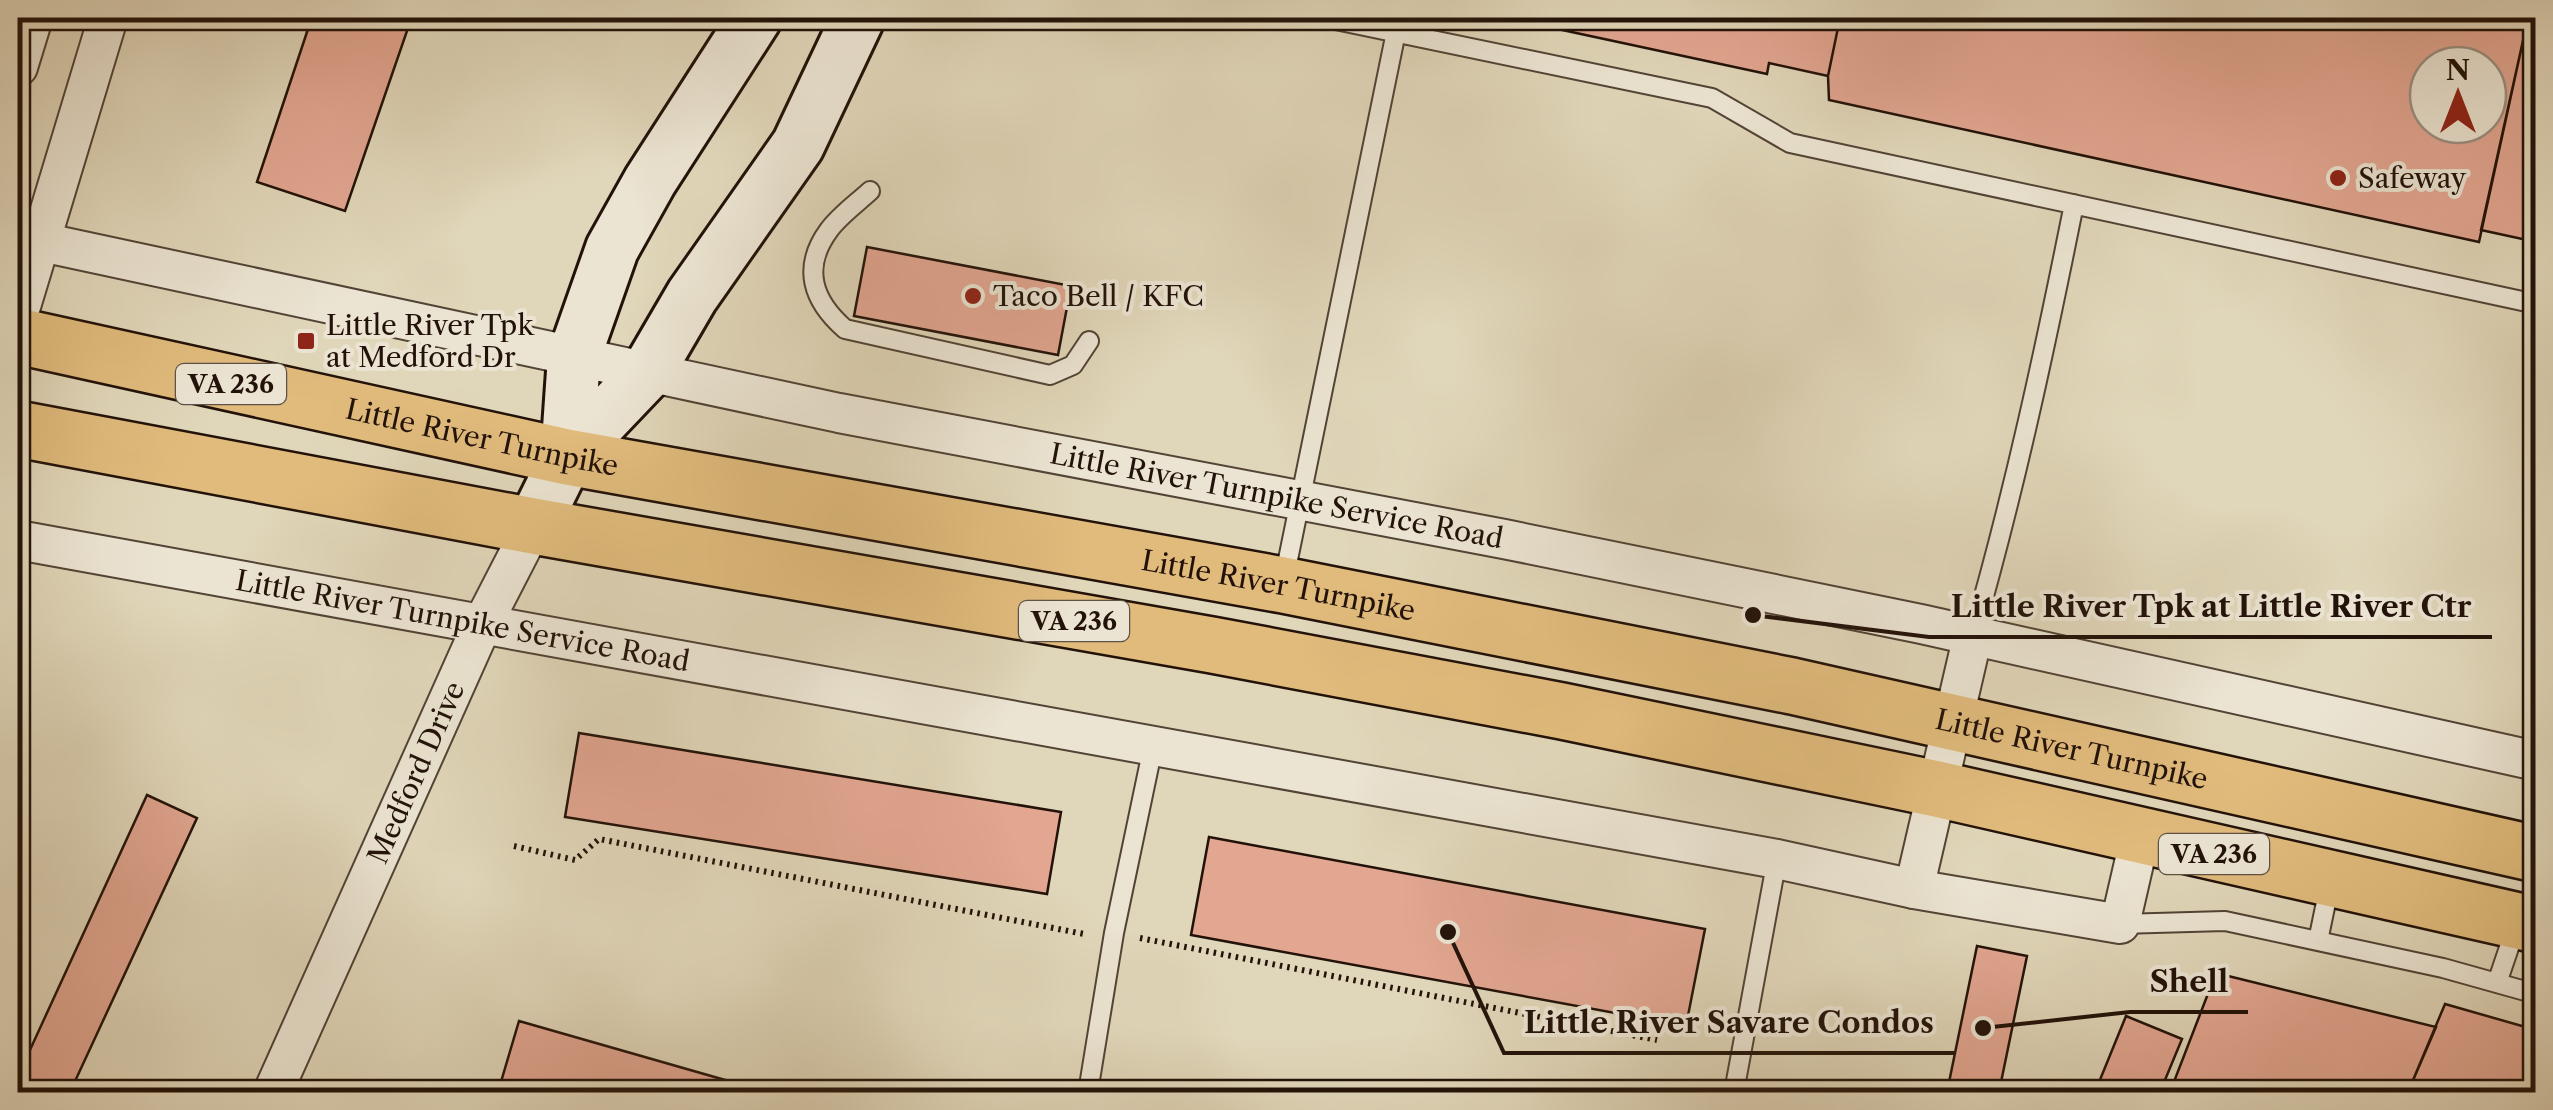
<svg xmlns="http://www.w3.org/2000/svg" width="2553" height="1110" viewBox="0 0 2553 1110" font-family="'Libre Caslon Text',serif">
<style>
.building{fill:#e2a691;stroke:#221209;stroke-width:2.5;fill-rule:evenodd}
.lines{fill:none;stroke-linecap:round;stroke-linejoin:round}
.lane-casing{stroke:#524335;stroke-width:22}
.street-casing{stroke:#524335;stroke-width:42}
.secondary-casing{stroke:#221209;stroke-width:58}
.primary-casing{stroke:#221209;stroke-width:60}
.path{stroke:#221209;stroke-width:6;stroke-dasharray:2.5 5;stroke-linecap:butt}
.lane{stroke:#ebe4d2;stroke-width:18}
.street{stroke:#ebe4d2;stroke-width:38}
.secondary{stroke:#ebe4d2;stroke-width:52}
.primary{stroke:#e0bb7c;stroke-width:55}
.poi-dot{fill:#8f2418;stroke:#ebe4d2;stroke-width:4}
.labels{text-anchor:middle;stroke-width:8;stroke-linejoin:round;paint-order:stroke}
.shield{fill:#ebe4d2;stroke:#5e5145;stroke-width:2.5}
.shield-label{font-size:25px;font-weight:bold;fill:#221209}
.poi-label{font-size:28px;fill:#221209;stroke:#ebe4d2;text-anchor:start}
.street-label{font-size:28px;fill:#221209;stroke:#ebe4d2}
.leader{fill:none;stroke:#221209;stroke-width:4}
.callout-dot{fill:#221209;stroke:#ebe4d2;stroke-width:4}
.callout-label{font-size:30px;text-anchor:middle;font-weight:bold;fill:#221209;stroke:#ebe4d2;stroke-width:8;stroke-linejoin:round;paint-order:stroke}
</style>
<rect width="100%" height="100%" fill="#e0d6b9"/>
<filter id="stains"><feTurbulence type="fractalNoise" baseFrequency=".002" numOctaves="4"/><feColorMatrix values="0 0 0 0 .2 0 0 0 0 .09 0 0 0 0 .02 0 0 0 .5 -.17"/></filter>
<radialGradient id="worn" r=".72"><stop offset=".6" stop-color="#630" stop-opacity="0"/><stop offset="1" stop-color="#630" stop-opacity=".3"/></radialGradient>
<!-- building -->
<path class="building" d="M291 18H375L408 28 345 211 257 182 310 23Z
M1555 18H1840L1828 76 1769 63 1767 74 1553 28Z
M1840 18H2528L2479 242 1829 100 1828 76ZM2428 65H2488V125H2428Z
M2528 18H2536V242L2481 230Z
M867 247 1071 286 1058 355 854 316Z
M579 733 1061 812 1047 894 565 817Z
M147 795 197 818 70 1092H18V1076Z
M1209 837 1705 929 1686 1026 1191 935Z
M1977 946 2027 956 1999 1092H1947Z
M2216 973 2436 1027 2408 1092H2170Z
M2445 1004 2536 1030V1092H2408Z
M2126 1016 2182 1039 2160 1092H2095Z
M519 1021 767 1092H498Z"/>
<g class="lines">
<defs>
<path id="lane" d="M1326 18 1712 98 1790 143 2536 304
M870 191C857 203 839 216 829 230 801 268 813 301 845 329L1050 375 1073 365 1089 341
M1284 579 1396 32
M1973 635C2014 493 2045 349 2074 204
M2120 924 2225 921 2443 968 2536 994
M2318 941 2330 883
M2497 983 2516 927
M1088 1092 1114 933 1153 747
M1734 1092 1777 859"/>
<g id="street">
<path d="M18 67 33 18"/>
<path id="s1" d="M18 237 839 413 1504 539 1921 624 2536 761"/>
<path d="M18 316 108 18"/>
<path id="s2" d="M18 540 1777 859 1914 889 2120 924 2140 837"/>
<path d="M1914 889 1973 635"/>
<path id="s3" d="M273 1092 482 625 533 526"/>
</g>
<path id="secondary" d="M567 457 574 357 612 249 650 181 755 18
M533 526 567 457 647 373 692 296 798 145 858 18"/>
<g id="primary">
<path id="s4" d="M18 336 567 457 1283 585 1792 686 2536 854"/>
<path d="M18 429 533 526 1212 645 1562 711 1937 789 2536 925"/>
</g>
</defs>
<!-- lane casing -->
<use href="#lane" class="lane-casing"/>
<!-- street casing -->
<use href="#street" class="street-casing"/>
<!-- secondary casing -->
<use href="#secondary" class="secondary-casing"/>
<!-- primary casing -->
<use href="#primary" class="primary-casing"/>
<!-- path -->
<path class="path" d="M514 846 575 860 599 839 1084 934
M1140 938 1657 1040"/>
<!-- lane -->
<use href="#lane" class="lane"/>
<!-- street -->
<use href="#street" class="street"/>
<!-- secondary -->
<use href="#secondary" class="secondary"/>
<!-- primary -->
<use href="#primary" class="primary"/>
</g>
<!-- markers -->
<g class="poi-dot">
<circle cx="2338" cy="178" r="10"/>
<circle cx="973" cy="296" r="10"/>
<rect x="296" y="331" width="20" height="20" rx="5"/>
</g>
<g class="labels">
<!-- shield labels -->
<g class="shield">
<rect x="176" y="364" width="110" height="40" rx="8"/>
<rect x="1019" y="601" width="110" height="40" rx="8"/>
<rect x="2159" y="834" width="110" height="40" rx="8"/>
</g>
<g class="shield-label">
<text x="231" y="393">VA 236</text>
<text x="1074" y="630">VA 236</text>
<text x="2214" y="863">VA 236</text>
</g>
<!-- poi labels -->
<g class="poi-label">
<text x="2358" y="188">Safeway</text>
<text x="993" y="306">Taco Bell / KFC</text>
<text x="326" y="335">Little River Tpk<tspan x="326" dy="32">at Medford Dr</tspan></text>
</g>
<!-- street labels -->
<g class="street-label">
<text dy="10" stroke="none"><textPath href="#s4" startOffset="475">Little River Turnpike</textPath></text>
<text dy="10" stroke="none"><textPath href="#s1" startOffset="1285">Little River Turnpike Service Road</textPath></text>
<text dy="10" stroke="none"><textPath href="#s4" startOffset="1285">Little River Turnpike</textPath></text>
<text dy="10" stroke="none"><textPath href="#s2" startOffset="452">Little River Turnpike Service Road</textPath></text>
<text dy="10" stroke="none"><textPath href="#s4" startOffset="2095">Little River Turnpike</textPath></text>
<text dy="10" stroke="none"><textPath href="#s3" startOffset="350">Medford Drive</textPath></text>
</g>
</g>
<!-- callouts -->
<path class="leader" d="M1753 615L1929 637H2492M1983 1028L2130 1012H2248M1448 932L1504 1053H1954"/>
<g class="callout-dot">
<circle cx="1753" cy="615" r="10"/>
<circle cx="1983" cy="1028" r="10"/>
<circle cx="1448" cy="932" r="10"/>
</g>
<g class="callout-label">
<text x="2211" y="617">Little River Tpk at Little River Ctr</text>
<text x="2189" y="992">Shell</text>
<text x="1729" y="1033">Little River Savare Condos</text>
</g>
<!-- margin -->
<rect width="2553" height="1110" fill="none" stroke="#e0d6b9" stroke-width="60"/>
<rect x="20" y="20" width="2513" height="1070" fill="none" stroke="#221209" stroke-width="5"/>
<rect x="30" y="30" width="2493" height="1050" fill="none" stroke="#221209" stroke-width="2.5"/>
<!-- north arrow -->
<g transform="translate(2458 95)"><circle r="48" fill="#ebe4d2" stroke="#9b9082" stroke-width="2.5"/>
<path d="M0-8L18 38L0 25L-18 38Z" fill="#8f2418"/>
<text y="-15" font-size="28" font-weight="bold" text-anchor="middle" fill="#221209">N</text>
</g>
<rect width="100%" height="100%" filter="url(#stains)"/>
<rect width="100%" height="100%" fill="url(#worn)"/>
</svg>
